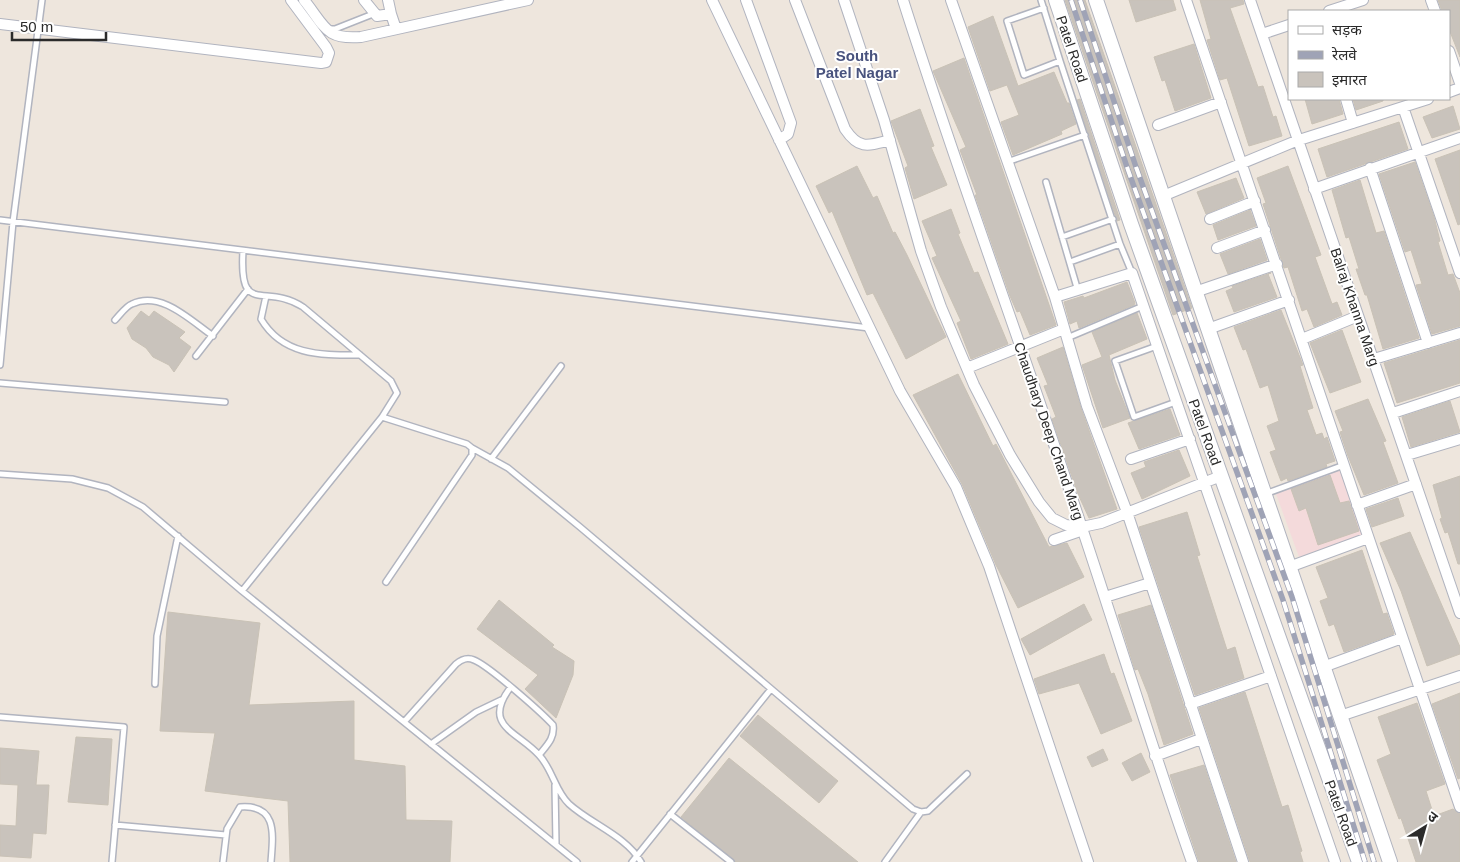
<svg xmlns="http://www.w3.org/2000/svg" width="1460" height="862" viewBox="0 0 1460 862" font-family="Arial,'Noto Sans Devanagari',sans-serif">
<style>
.medical{fill:#f4dadb}
.building{fill:#c9c3bc;stroke:#c9c2b6}
.lines{fill:none;stroke-linecap:round;stroke-linejoin:round}
.lane-casing{stroke:#b1b4bf;stroke-width:8}
.street-casing{stroke:#b1b4bf;stroke-width:12}
.secondary-casing{stroke:#b1b4bf;stroke-width:16}
.lane{stroke:#fff;stroke-width:5}
.street{stroke:#fff;stroke-width:10}
.secondary{stroke:#fff;stroke-width:14}
.rail-casing{stroke:#9fa3b6;stroke-width:5.5}
.rail{stroke:#fff;stroke-width:4;stroke-dasharray:11;stroke-linecap:butt}
.labels{text-anchor:middle;stroke-width:4;stroke-linejoin:round;paint-order:stroke}
.street-label{font-size:14px;fill:#2b2b2b;stroke:#fff}
.neighbourhood-label{font-size:15px;font-weight:bold;fill:#49537e;stroke:#fff}
</style>
<rect width="100%" height="100%" fill="#eee6dd"/>
<!-- medical -->
<path class="medical" d="M1343 468 1366 534 1299 557 1275 491Z"/>
<!-- building -->
<path class="building" d="M1065 0H1085L1192 308 1173 315Z
M1129 0H1173L1176 10 1136 22Z
M1200 0H1243L1244 4 1230 8 1258 87 1263 86 1273 117 1276 116 1282 136 1249 146 1227 78 1220 80 1207 40 1211 39Z
M1438 0H1460V57L1449 29V11H1442Z
M993 16 1018 86 1054 72 1067 103H1069L1076 124 1061 131 1062 134 1013 155 1001 122 1019 115 1007 85 990 91 968 27Z
M1194 44 1211 98 1175 111 1165 80 1162 81 1154 57Z
M964 58 1056 325 1030 335 1020 311 1017 312 1010 296 975 195H977L960 150 966 147 933 71Z
M1080 99 1120 220 1117 221 1077 100Z
M1305 99H1339L1343 114 1312 124Z
M1353 99H1383V101L1356 110Z
M1453 106 1460 129 1432 138 1423 117Z
M920 109 934 146 931 147 947 185 914 199 905 168 908 166 891 121Z
M1399 122 1408 149 1327 177 1318 149Z
M1460 150V224L1458 225 1435 159Z
M1415 162 1434 217 1440 241 1438 242 1448 275 1453 274 1460 293V326L1432 334 1416 285 1422 284 1411 250 1405 252 1379 174Z
M857 166 873 198 877 196 893 233 895 232 907 255 946 337 906 359 873 293 867 295 832 211 829 213 816 186Z
M1288 166 1321 255 1315 257 1332 304 1337 302 1342 315 1314 327 1307 309 1302 311 1288 267 1284 268 1263 204 1266 203 1257 178Z
M1236 178 1244 198 1206 214 1197 192Z
M1360 180 1376 233 1384 231 1419 338 1383 349 1367 295H1365L1356 269H1359L1349 237 1346 238 1332 190Z
M951 209 960 233 958 234 974 273 978 272 1008 344 971 359 957 323 961 321 932 258 937 256 922 221Z
M1250 210 1256 226 1218 240 1213 225Z
M1260 239 1267 260 1228 274 1220 254Z
M1271 273 1268 274 1277 297 1234 312 1226 291 1233 288 1232 286Z
M1127 282 1135 303 1134 305 1079 328 1077 321 1070 324 1064 302 1083 296 1084 298Z
M1281 310 1303 365 1300 366 1313 408 1307 410 1316 435 1322 433 1324 439 1327 437 1335 461 1326 464 1327 467 1288 481 1287 478 1281 481 1270 452 1276 450 1267 426 1279 421 1268 385 1260 388 1246 349 1243 350 1234 327Z
M141 311 149 317 154 311 185 332 179 338 191 347 174 372 169 365 153 357 146 348 132 339 127 328Z
M1137 313 1147 339 1109 355 1115 380 1130 418 1103 428 1082 365 1102 357 1092 332Z
M1342 330 1361 382 1330 393 1310 343Z
M1460 340V383L1397 403 1384 363Z
M1063 347 1081 408 1117 509 1089 518 1078 494 1052 419 1056 417 1044 386 1048 385 1037 358Z
M958 374 993 446 996 444 1049 547 1067 543 1084 577 1018 608 996 565 962 484 913 395Z
M1368 399 1386 441 1383 442 1398 483 1364 495 1348 456 1340 432 1343 431 1335 411Z
M1450 401 1460 432 1411 447 1402 417Z
M1170 409 1180 435 1139 449 1128 423Z
M1179 450 1190 476 1142 499 1131 473 1146 467 1144 462Z
M1330 475 1340 503 1349 501 1359 531 1318 545 1306 508 1299 511 1291 489Z
M1460 476V564H1458L1448 532 1445 533 1440 519 1442 518 1433 485Z
M1398 498 1404 516 1372 527 1366 509Z
M1187 512 1200 555 1197 556 1227 650 1235 647 1244 678 1195 695 1139 527Z
M1410 532 1460 647V654L1427 666 1401 591 1380 543Z
M1362 550 1383 614 1387 613 1394 634 1344 652 1334 624 1329 626 1320 601 1328 598 1316 567Z
M499 600 554 645 552 647 574 661 573 675 556 718 525 689 538 675 477 629Z
M1084 604 1092 620 1030 655 1021 639Z
M1151 605 1193 734 1164 745 1148 694 1138 669 1135 670 1118 615Z
M168 612 260 623 249 705 354 701V760L405 766 406 820 452 821 450 862H290L288 801 205 791 215 733 160 731Z
M1104 654 1111 674 1114 673 1132 721 1101 734 1079 683 1039 694 1034 679Z
M1245 692 1282 807 1288 805 1302 851 1300 852 1303 862H1250L1199 708Z
M1460 693V778L1458 779 1432 704Z
M1417 703 1445 784 1426 791 1434 816 1453 809 1460 814V862H1416L1401 818 1399 819 1377 760 1391 754 1378 717Z
M758 715 838 781 819 803 740 736Z
M76 737 112 739 108 805 68 802Z
M0 748 39 751 36 785H49L46 834 33 833 31 858 0 856V825L16 826 18 785 0 784Z
M1103 749 1108 760 1092 767 1087 757Z
M1141 753 1150 772 1132 781 1122 763Z
M729 758 858 862H736L681 817Z
M1204 765 1236 862H1199L1170 775Z"/>
<g class="lines">
<defs>
<path id="lane" d="M1041 0 1060 61
M1044 8 1007 21 1024 75 1060 61 1120 244 1132 273
M329 29H335L373 14
M1007 162 1085 135
M1046 182 1078 291
M0 220 869 328
M1062 237 1113 219
M1070 262 1120 244
M266 296 261 319C283 356 321 355 360 355
M115 320C120 315 126 306 132 304 161 290 191 321 213 336
M1067 338 1143 306
M1157 346 1115 361 1134 417 1176 402
M196 356 248 289
M0 365 13 222 42 0
M0 383 225 402
M382 417 467 444 472 448V455L386 582
M472 448 508 468 580 527 913 809 921 812 928 811 967 774
M491 459 561 366
M0 474 72 479 108 488 143 507 242 591 577 862
M1265 494 1344 465
M242 591 382 417 397 393 391 381 303 307C264 282 239 318 243 251
M155 684 157 636 178 536
M510 688C482 726 517 731 539 755 553 770 555 791 569 804 591 824 626 836 641 862
M0 717 124 727 112 862
M404 722 456 664C462 659 467 657 474 660 489 666 541 712 553 725 555 738 547 745 539 755
M431 744 476 712 501 700
M555 785 556 844
M670 814 731 862
M115 825 226 835
M223 862 227 829 240 807C278 804 273 835 271 862
M632 862 771 689
M885 862 921 812"/>
<path id="street" d="M304 0C325 26 325 40 361 37L528 0
M364 0 377 16 391 14 396 29
M388 0 391 14
M712 0 900 391 956 487 989 566 1088 862
M746 0 791 123 788 134 779 140
M795 0 845 129C859 150 868 146 890 140
M844 0 884 120 921 251 941 307 974 385 1010 455 1039 502 1052 518 1066 525 1082 527 1101 523 1221 476
M903 0C959 177 1024 351 1082 528 1119 639 1153 751 1192 862
M951 0 1055 297 1132 273 1335 862
M1186 0 1460 807
M1250 0C1319 205 1391 408 1460 613
M1431 0 1435 11
M1329 11 1363 0
M0 24 321 63 326 62 329 53 326 47 291 0
M1262 34 1289 25
M1449 51 1460 83
M1449 92 1460 88
M1346 99 1353 123
M1403 107 1460 273
M1158 125 1221 102
M1370 168 1428 343
M1314 189 1460 138
M1163 196 1296 141 1428 99
M1210 219 1255 201
M1217 248 1265 230
M1195 292 1277 264
M1055 297 1087 406 1127 512 1243 862
M1208 329 1289 300
M1302 339 1358 316
M1374 359 1460 333
M967 368 1064 329
M1393 413 1460 391
M1407 455 1460 439
M1131 459 1190 439
M1357 505 1416 484
M1054 540 1083 530
M1289 567 1368 538
M1105 597 1150 583
M1323 667 1402 638
M1190 704 1271 676
M1340 716 1460 676
M1155 756 1201 739"/>
<path id="secondary" d="M1056 0 1131 224 1359 862
M1096 0 1390 862"/>
</defs>
<!-- lane casing -->
<use href="#lane" class="lane-casing"/>
<!-- street casing -->
<use href="#street" class="street-casing"/>
<!-- secondary casing -->
<use href="#secondary" class="secondary-casing"/>
<!-- lane -->
<use href="#lane" class="lane"/>
<!-- street -->
<use href="#street" class="street"/>
<!-- secondary -->
<use href="#secondary" class="secondary"/>
<defs>
<path id="rail" d="M1071 0 1128 170 1283 600 1365 862
M1080 0 1136 167 1292 597 1374 862"/>
</defs>
<!-- rail casing -->
<use href="#rail" class="rail-casing"/>
<!-- rail -->
<use href="#rail" class="rail"/>
</g>
<g class="labels">
<!-- street labels -->
<g class="street-label">
<text transform="translate(1072 49) rotate(71)" y="5">Patel Road</text>
<text transform="translate(1355 307) rotate(71)" y="5">Balraj Khanna Marg</text>
<text transform="translate(1049 431) rotate(71)" y="5">Chaudhary Deep Chand Marg</text>
<text transform="translate(1205 432) rotate(70)" y="5">Patel Road</text>
<text transform="translate(1341 813) rotate(70)" y="5">Patel Road</text>
</g>
<!-- neighbourhood labels -->
<g class="neighbourhood-label">
<text x="857" y="61">South<tspan x="857" dy="17">Patel Nagar</tspan></text>
</g>
</g>
<!-- legend -->
<rect x="1288" y="10" width="162" height="90" fill="#ffffff" stroke="#aaaaaa"/>
<rect x="1298" y="26" width="25" height="8" fill="#ffffff" stroke="#aaaaaa"/>
<text x="1332" y="35" font-size="15" fill="#2b2b2b">सड़क</text>
<rect x="1298" y="51" width="25" height="8" fill="#9fa3b6" stroke="#aaaaaa"/>
<text x="1332" y="60" font-size="15" fill="#2b2b2b">रेलवे</text>
<rect x="1298" y="72" width="25" height="15" fill="#c9c3bc" stroke="#aaaaaa"/>
<text x="1332" y="85" font-size="15" fill="#2b2b2b">इमारत</text>
<!-- north arrow -->
<g transform="translate(1425 827) rotate(37)" stroke="#ffffff" stroke-width="4" paint-order="stroke">
<path d="M0-4L9 19L0 12L-9 19Z" fill="#2b2b2b"/>
<text y="-8" font-size="14" font-weight="bold" text-anchor="middle" fill="#2b2b2b">उ</text>
</g>
<!-- scale -->
<path d="M12 32v8h94v-8" fill="none" stroke="#2b2b2b" stroke-width="2.5"/>
<text x="20" y="32" font-size="15" fill="#2b2b2b" stroke="#ffffff" stroke-width="4" paint-order="stroke">50 m</text>
</svg>
